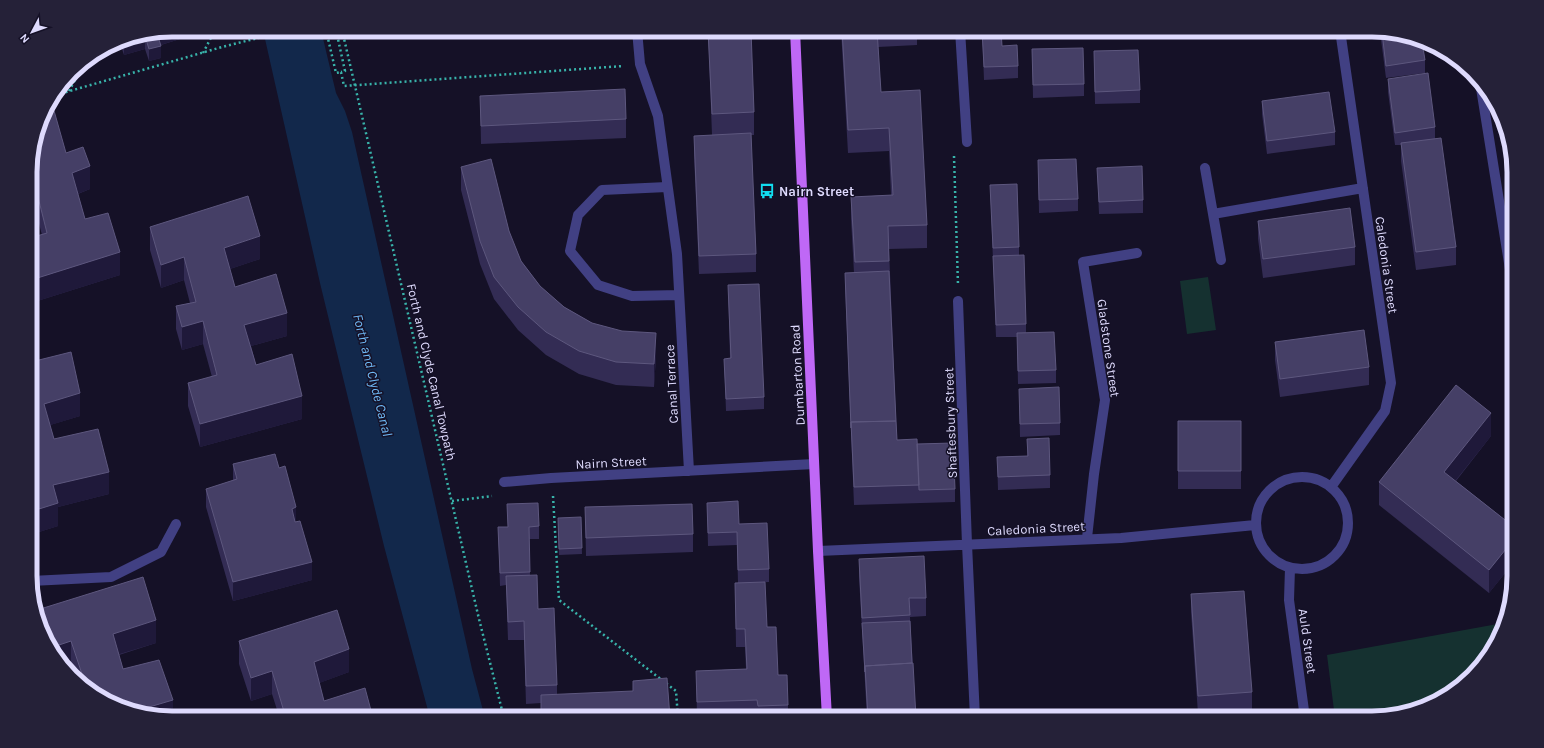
<svg xmlns="http://www.w3.org/2000/svg" width="1544" height="748" viewBox="0 0 1544 748" font-family="Karla,sans-serif">
<style>
.green{fill:#153130}
.water{fill:#12284b}
.lines{fill:none;stroke-linecap:round;stroke-linejoin:round}
.path{stroke:#38b3aa;stroke-width:2.5;stroke-dasharray:2 3;stroke-linecap:butt}
.minor{stroke:#414083;stroke-width:10}
.major{stroke:#bf68f6;stroke-width:10}
.wall{fill:#332c54}
.shaded-wall{fill:#1f193a}
.building{fill:#453f66;stroke:#5d577e}
.labels{text-anchor:middle;stroke-width:3;stroke-linejoin:round;paint-order:stroke}
.poi-label{font-size:13px;font-weight:bold;fill:#dedafd;stroke:#151127;text-anchor:start}
.street-label{font-size:13px;fill:#dedafd;stroke:#151127}
.water-label{font-size:14px;font-style:italic;fill:#6fb9f6;stroke:#151127}
.rim{fill:none;stroke:#dedafd;stroke-width:5}
</style>
<rect width="100%" height="100%" fill="#151127"/>
<!-- green -->
<path class="green" d="M1208 277 1216 330 1187 334 1180 281Z
M1503 623 1499 639 1451 694 1381 718H1335L1327 655Z"/>
<!-- water -->
<path class="water" d="M263 30H310V31L321 30 336 93 345 111 352 132 472 669 485 718H430L384 546 320 283Z"/>
<g class="lines">
<!-- path -->
<path class="path" d="M326 30 336 73 341 72
M336 30 345 71 341 72
M342 30 479 619 504 718
M203 53 215 30
M341 72 344 86 623 66
M69 91 86 60
M56 95 222 47 290 30
M954 156 958 285
M553 496 559 600 676 691 678 718
M452 501 492 496"/>
<!-- minor -->
<path class="minor" d="M637 30 640 64 658 116 677 254 689 471
M960 30 967 142
M1480 82 1513 288
M1205 168 1221 260
M667 187 602 190 578 215 570 251 598 285 632 296 679 295
M1213 214 1363 188
M958 301 967 544 975 718
M1256 523a46 46 0 1 1 92 0a46 46 0 1 1-92 0Z
M504 482 551 478 814 464
M1331 487 1385 411 1391 383 1340 30
M1087 538 1094 474 1105 400 1083 262 1137 253
M818 551 1121 538 1255 525
M1290 568 1289 600 1305 718
M31 581 111 577 161 552 176 524"/>
<!-- major -->
<path class="major" d="M795 30 818 551 827 718"/>
</g>
<!-- wall -->
<path class="wall" d="M172 30H180V39L161 45V58L149 61 145 49 124 55 119 40Z
M441 30H585L442 39Z
M708 30H751L754 112V135H751L756 254V272L699 274 694 154V136L712 135Z
M841 30H917V45L878 47 881 92 927 225V248L889 249 897 440 917 444 955 489V502L854 505 845 286V273H854L851 219V197L891 195 889 151 848 153Z
M982 30H1001L1002 46 1018 66V78L984 80Z
M1249 30H1315L1250 39Z
M1380 32 1422 42 1425 60V73L1386 78Z
M1032 49 1084 84V96L1033 98Z
M1094 51 1140 90V103L1095 104Z
M1388 79 1435 127V138L1456 247V265L1416 270 1401 161V145H1395L1388 92Z
M480 96 626 119V138L481 144Z
M1262 101 1335 132V145L1267 154 1262 114Z
M66 153 90 189 78 194 85 219 120 275 31 303 30 238 42 235 37 216 30 218V162Z
M1038 160 1078 199V211L1039 213Z
M461 167 509 231 521 261 540 286 564 307 592 323 656 356 654 387 616 385 579 374 546 355 518 330 494 299 480 264 461 190Z
M1097 168 1143 200V213L1099 214Z
M990 185 1019 247V255L1026 324V333L1056 370V383L1018 384 1017 337H996Z
M1258 221 1355 247V265L1263 278 1258 239Z
M150 227 260 259 230 269 235 287 287 336 251 346 256 365 302 419 200 447 188 406V383L212 377 203 344 182 350 176 329V306L190 303 184 280 161 288 150 250Z
M728 285 764 397V409L726 411 724 359 730 358Z
M1275 342 1369 367V385L1280 397 1275 360Z
M31 362 80 416 50 425 54 439 109 494 58 507V526L39 532 33 514Z
M1019 389 1060 423V435L1020 437Z
M1178 421H1241V489H1178Z
M1491 436 1456 481 1514 527V562L1489 593 1379 505V482Z
M1027 439 1050 475V488L998 490 997 457 1027 456Z
M233 464 296 521 312 580 233 601 206 507V489L233 481Z
M707 503 739 524 769 569V582L738 583 737 545 708 546Z
M507 504 539 526V539H529L530 575 538 609 557 685V695L670 718 541 703 526 704 524 640H508L506 585 500 586 498 527H508Z
M585 507 693 534V552L586 556Z
M581 517 582 554 559 555 558 524Z
M859 559 926 598V616L910 617 916 718H867L859 577Z
M735 583 767 627 778 675 788 705V718H697L696 671 746 669 745 647H736Z
M1191 594 1252 692V710L1198 714 1191 612Z
M37 610 156 643 119 655 123 669 173 718 109 703 74 675 71 664Z
M239 641 349 672 319 683 324 701 373 718 279 716 272 694 251 701 239 664Z"/>
<!-- shaded-wall -->
<path class="shaded-wall" d="M172 30H180V39L157 46V33Z
M145 36V49L124 55V43Z
M161 46V58L149 61V49Z
M90 166V189L72 196V173Z
M37 193V216L30 218V195Z
M260 236V259L224 271V248Z
M120 252V275L31 303V280Z
M184 257V280L161 288V265Z
M287 313V336L244 348V325Z
M203 321V344L182 350V327Z
M656 333V356L654 387V364Z
M80 393V416L44 427V404Z
M302 396V419L200 447V424Z
M1491 413V436L1444 495V472Z
M109 472V494L58 507V526L39 532V509L53 485Z
M33 491V514L31 515V492Z
M296 507V525L292 527V509Z
M1514 539V562L1489 593V570Z
M312 562V580L233 601V582Z
M156 620V643L113 656V634Z
M71 641V664L64 666 59 662 53 647Z
M349 649V672L314 685V662Z
M272 671V694L251 701V678Z
M173 700V718L139 710Z"/>
<!-- building -->
<path class="building" d="M708 30H751L754 112 712 114Z
M842 30H877L881 92 920 90 927 225 888 226 889 261 855 262 851 197 893 195 889 128 848 130Z
M982 30H1001L1002 46 1017 45 1018 66 984 67Z
M163 32 157 33 161 46 149 49 145 36 124 43 123 40Z
M1382 32 1422 42 1425 60 1386 66Z
M1083 48 1084 84 1033 85 1032 49Z
M1138 50 1140 90 1095 92 1094 51Z
M1428 73 1435 127 1395 133 1388 79Z
M625 89 626 119 481 126 480 96Z
M1329 92 1335 132 1267 141 1262 101Z
M51 100 66 153 83 147 90 166 72 173 85 219 108 213 120 252 31 280 30 238 47 233 37 193 30 195V162L45 109Z
M751 133 756 254 699 256 694 136Z
M1441 138 1456 247 1416 252 1401 143Z
M491 159 509 231 521 261 540 286 564 307 592 323 622 331 656 333 654 364 616 362 579 351 546 332 518 307 494 277 480 241 461 167Z
M1076 159 1078 199 1039 200 1038 160Z
M1142 166 1143 200 1099 202 1097 168Z
M1017 184 1019 247 993 248 990 185Z
M248 196 260 236 224 248 235 287 276 274 287 313 244 325 256 365 292 354 302 396 200 424 188 383 217 375 203 321 182 327 176 306 196 302 184 257 161 265 150 227Z
M1350 208 1355 247 1263 259 1258 221Z
M1024 255 1026 324 996 325 993 256Z
M889 271 896 421 851 422V428L845 273Z
M759 284 764 397 726 399 724 359 731 358 728 285Z
M1364 330 1369 367 1280 379 1275 342Z
M1054 332 1056 370 1018 371 1017 333Z
M71 352 80 393 44 404 54 439 98 429 109 472 53 485 58 503 39 509 33 491 31 492V362Z
M1456 385 1491 413 1444 472 1514 527V539L1489 570 1379 482Z
M1059 387 1060 423 1020 424 1019 389Z
M896 421 897 440 917 439 919 485 854 487 851 422Z
M1178 421H1241V471H1178Z
M1049 438 1050 475 998 477 997 457 1028 456 1027 439Z
M953 443 955 489 919 490 917 444Z
M275 454 279 468 285 466 296 507 292 509 295 522 300 521 312 562 233 582 206 489 237 479 233 464Z
M738 501 739 524 767 523 769 569 738 570 737 532 708 533 707 503Z
M538 503 539 526 529 527 530 572 500 573 498 527H508L507 504Z
M692 504 693 534 586 538 585 507Z
M581 517 582 548 559 549 558 518Z
M924 556 926 598H909L910 615 862 618 859 559Z
M537 575 538 609 554 608 557 685 526 686 524 621 508 622 506 576Z
M143 577 156 620 113 634 123 669 159 660 173 700 139 710 109 703 82 681 84 680 71 641 53 647 37 610Z
M765 582 767 627H776L778 675H787L788 705 758 706 757 700 697 702 696 671 747 669 745 629H736L735 583Z
M1244 591 1252 692 1198 696 1191 594Z
M337 610 349 649 314 662 324 701 365 688 373 718H273L285 715 272 671 251 678 239 641Z
M910 621 912 663 865 666V672L862 623Z
M913 663 916 718H868L865 666Z
M667 678 670 718H541V695L633 691V681Z"/>
<!-- icons -->
<defs>
<symbol id="bus-bare" viewBox="-9 -9 18 18"><path d="M-5-6H5V4H4V6H2V4H-2V6H-4V4H-5ZM-3.5-4V0h7V-4ZM-3.5 1.2v1.5H-2V1.2ZM2 1.2v1.5H3.5V1.2Z" fill="#12ddf0" stroke="#151127" stroke-width="2.5" paint-order="stroke"/></symbol>
</defs>
<g fill-rule="evenodd">
<use href="#bus-bare" x="756" y="180" width="22" height="22"/>
</g>
<g class="labels">
<!-- poi labels -->
<g class="poi-label">
<text x="779" y="196">Nairn Street</text>
</g>
<!-- street labels -->
<g class="street-label">
<text transform="translate(1387 265) rotate(82)" y="5">Caledonia Street</text>
<text transform="translate(1109 348) rotate(82)" y="5">Gladstone Street</text>
<text transform="translate(432 372) rotate(77)" y="5">Forth and Clyde Canal Towpath</text>
<text transform="translate(797 375) rotate(-93)" y="5">Dumbarton Road</text>
<text transform="translate(671 384) rotate(-93)" y="5">Canal Terrace</text>
<text transform="translate(950 423) rotate(-92)" y="5">Shaftesbury Street</text>
<text transform="translate(611 462) rotate(-3)" y="5">Nairn Street</text>
<text transform="translate(1036 528) rotate(-3)" y="5">Caledonia Street</text>
<text transform="translate(1308 641) rotate(82)" y="5">Auld Street</text>
</g>
<!-- water labels -->
<g class="water-label">
<text transform="translate(373 375) rotate(76)" y="5">Forth and Clyde Canal</text>
</g>
</g>
<!-- crop -->
<path d="M0 0H1544V748H0ZM172 37H1372A135 135 0 0 1 1507 172V576A135 135 0 0 1 1372 711H172A135 135 0 0 1 37 576V172A135 135 0 0 1 172 37Z" fill="#252138" fill-rule="evenodd"/>
<path class="rim" d="M172 37H1372A135 135 0 0 1 1507 172V576A135 135 0 0 1 1372 711H172A135 135 0 0 1 37 576V172A135 135 0 0 1 172 37Z"/>
<!-- north arrow -->
<g transform="translate(32 32) rotate(229)" stroke="#151127" stroke-width="3" paint-order="stroke">
<path d="M0-3L7 15L0 10L-7 15Z" fill="#dedafd"/>
<text y="-6" font-size="11" font-weight="bold" text-anchor="middle" fill="#dedafd">N</text>
</g>
</svg>
